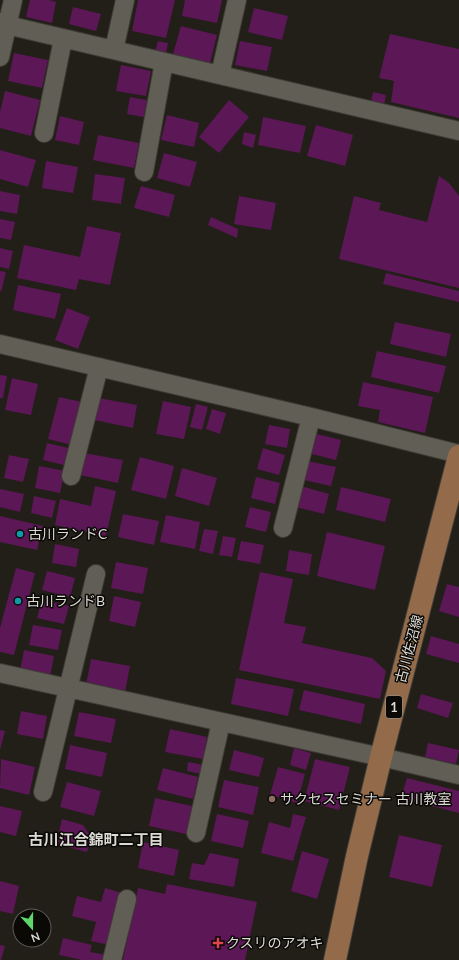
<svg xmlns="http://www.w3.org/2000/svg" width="459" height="960" viewBox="0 0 459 960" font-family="Lato,'Noto Sans JP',sans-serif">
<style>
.building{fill:#5b1756}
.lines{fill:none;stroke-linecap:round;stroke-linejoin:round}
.street-casing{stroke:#3e3b36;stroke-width:20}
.primary-casing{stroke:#3e3b36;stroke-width:24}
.street{stroke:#615e55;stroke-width:18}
.primary{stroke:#936a4a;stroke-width:22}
.culture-dot{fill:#0f9aa8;stroke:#0a0906;stroke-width:1.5}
.education-dot{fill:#8d6e63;stroke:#0a0906;stroke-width:1.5}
.health-dot{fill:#e0444e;stroke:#0a0906;stroke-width:1.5}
.labels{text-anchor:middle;stroke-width:3;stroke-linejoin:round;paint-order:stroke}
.shield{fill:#0a0906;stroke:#9d9b97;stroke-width:1}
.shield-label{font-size:13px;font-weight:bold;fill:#dcdad5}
.poi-label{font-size:14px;fill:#dcdad5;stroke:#0a0906;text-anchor:start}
.street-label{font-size:14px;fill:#dcdad5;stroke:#0a0906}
.neighbourhood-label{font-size:15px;font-weight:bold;fill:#dcdad5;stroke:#0a0906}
</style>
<rect width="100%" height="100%" fill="#221f18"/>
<!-- building -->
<path class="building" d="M30 0H49L56 2 52 23 26 17Z
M138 0H175L166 38 132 31Z
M185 0H222L217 23 182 16Z
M73 7 101 14 96 31 69 24Z
M254 8 288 16 282 40 248 32Z
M181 26 217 35 210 63 173 54Z
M390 34 459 49V118L391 102 394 81 379 78Z
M158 41 168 43 166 53 155 51Z
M240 41 272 47 267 71 235 65Z
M14 53 48 60 42 88 8 81Z
M121 65 151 71 146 96 116 91Z
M5 91 40 100 31 136 0 128V112Z
M373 92 386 95 384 106 371 102Z
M130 97 147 100 144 117 127 114Z
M229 100 249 117 219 153 199 137Z
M167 115 199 123 194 147 161 140Z
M60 116 84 122 79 145 55 140Z
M263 117 306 126 300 153 258 145Z
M316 125 353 135 345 166 307 156Z
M244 132 256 135 253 148 242 144Z
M98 135 139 143 134 168 93 160Z
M0 150 36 160 28 187 0 179Z
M164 153 197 162 190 187 157 178Z
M46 161 78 167 73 193 42 188Z
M95 174 125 178 121 204 92 200Z
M439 176 449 183 459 196V288L339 259 354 196 381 203 379 210 427 222Z
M141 186 175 195 169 217 134 208Z
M0 191 20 195 17 214 0 211Z
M239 196 276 203 271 230 234 224Z
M211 217 238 229 237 238 208 225Z
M0 219 15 222 11 240 0 238Z
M87 226 121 233 110 285 79 279 76 290 17 278 24 245 80 257Z
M0 248 13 251 9 269 0 267Z
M0 271 6 272 1 292 0 291Z
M386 273 459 291V302L383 284Z
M18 285 61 294 55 319 13 310Z
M67 308 90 317 78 349 55 340Z
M395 322 451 334 446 357 390 344Z
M377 351 446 366 439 393 371 377Z
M0 375 7 376 3 398H0Z
M12 378 38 384 31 415 5 410Z
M363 382 433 397 425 433 378 422 380 410 358 406Z
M59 397 82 402 72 445 48 439Z
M98 398 137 405 133 428 94 420Z
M163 401 191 407 184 439 156 434Z
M196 404 208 407 202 430 190 427Z
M212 409 226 413 220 434 206 429Z
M269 425 290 429 287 448 265 444Z
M313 433 341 440 336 460 308 453Z
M47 443 73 449 68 466 43 460Z
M263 448 285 455 279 475 257 469Z
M84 453 123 460 118 483 80 475Z
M9 455 29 459 23 482 4 478Z
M140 457 174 466 166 499 131 490Z
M308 461 336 467 331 486 304 480Z
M39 466 65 471 60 493 35 488Z
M182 468 217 478 209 506 175 496Z
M256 477 280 483 275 504 251 498Z
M95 486 116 491 106 536 55 525 60 499 91 506Z
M301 486 329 494 324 514 296 507Z
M341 487 391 499 385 522 336 510Z
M0 489 24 494 20 512 0 507Z
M34 496 56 501 52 518 31 513Z
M250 507 271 512 266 532 245 527Z
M123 514 159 521 154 545 118 537Z
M166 515 200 522 195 549 160 542Z
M0 516 43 526 37 550 0 542Z
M204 529 218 531 213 554 199 551Z
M327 532 385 546 375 590 317 576Z
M223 536 236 538 232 557 219 555Z
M241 541 264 545 260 564 237 560Z
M55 544 79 549 76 567 52 563Z
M289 550 312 554 309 575 286 571Z
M116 562 148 568 143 594 111 588Z
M16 568 35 573 14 655 0 652V628Z
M47 571 75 578 70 597 42 590Z
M260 572 293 579 284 623 306 627 302 643 372 658 386 671 380 699 239 670Z
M447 584 459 587V617L439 611Z
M114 596 141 602 135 627 109 621Z
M42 600 69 606 64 624 37 618Z
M33 625 62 630 58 650 29 645Z
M431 636 459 644V663L426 654Z
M24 650 54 656 50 677 20 671Z
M91 659 130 666 125 692 86 685Z
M236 678 294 689 288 716 231 704Z
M304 690 365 704 361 724 299 710Z
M421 694 453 703 448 718 417 708Z
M21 711 47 716 43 739 17 734Z
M79 712 116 719 111 743 74 736Z
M170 729 207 737 203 759 165 752Z
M0 730 5 731 0 750Z
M428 743 459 750 456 764 425 757Z
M70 745 107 753 102 777 65 769Z
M294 748 311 753 306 770 290 765Z
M234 750 264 758 259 777 229 770Z
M1 759 35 767 29 795 0 788Z
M315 759 350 767 339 810 304 801Z
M188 762 204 765 202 774 187 771Z
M278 767 305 774 297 803 270 795Z
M163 768 198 777 193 799 157 790Z
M407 778 459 791V813L401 798Z
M224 780 259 787 253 815 218 807Z
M67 782 101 791 94 816 60 807Z
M155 798 192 806 186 834 149 826Z
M0 806 22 811 16 836 0 832Z
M217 814 249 821 243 848 211 841Z
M293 814 306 817 293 861 261 853 269 822 290 828Z
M62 819 83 825 91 837 87 852 56 844Z
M399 835 442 845 432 887 389 877Z
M143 842 179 850 174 876 138 868Z
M302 851 329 859 317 899 291 891Z
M210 853 239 859 234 887 189 879 192 863 204 865Z
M0 881 19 886 13 914 0 911Z
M167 884 257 902 245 960H123L138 888 165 894Z
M105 888 122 893 109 945 91 941 96 922 72 916 77 896 101 902Z
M63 938 92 945 90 952 107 955 105 960H82L59 955Z
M0 945 5 946 1 960H0Z"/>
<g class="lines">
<defs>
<path id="street" d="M0 22 7 25 459 131
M114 50 125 0
M0 57 13 0
M220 75 237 0
M44 133 63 39
M144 172 164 62
M0 344 311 417 459 454
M71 476 99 367
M283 528 311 417
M0 673 381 757 459 775
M43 792 96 574
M196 833 221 722
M112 960 127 899"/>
<path id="primary" d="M335 960 357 856 381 757 459 456"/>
</defs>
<!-- street casing -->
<use href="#street" class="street-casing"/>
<!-- primary casing -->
<use href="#primary" class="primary-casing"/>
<!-- street -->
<use href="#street" class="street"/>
<!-- primary -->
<use href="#primary" class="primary"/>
</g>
<!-- markers -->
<g class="culture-dot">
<circle cx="20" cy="534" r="4"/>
<circle cx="18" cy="601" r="4"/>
</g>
<circle class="education-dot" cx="272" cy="799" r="4"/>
<path class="health-dot" d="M216 937h4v4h4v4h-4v4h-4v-4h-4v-4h4z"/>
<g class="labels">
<!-- shield labels -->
<rect class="shield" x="386" y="696" width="16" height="22" rx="3"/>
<g class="shield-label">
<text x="394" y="712">1</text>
</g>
<!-- poi labels -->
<g class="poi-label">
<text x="28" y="539">古川ランドC</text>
<text x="26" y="606">古川ランドB</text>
<text x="280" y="804">サクセスセミナー 古川教室</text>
<text x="226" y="948">クスリのアオキ</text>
</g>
<!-- street labels -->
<g class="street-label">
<text transform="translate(409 649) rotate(-75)" y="5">古川佐沼線</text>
</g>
<!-- neighbourhood labels -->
<g class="neighbourhood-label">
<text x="96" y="845">古川江合錦町二丁目</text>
</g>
</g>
<!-- north arrow -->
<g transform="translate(32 928) rotate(159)"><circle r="19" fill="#0a0906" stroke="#5e5d59"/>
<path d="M0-3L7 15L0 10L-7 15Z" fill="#5fd56b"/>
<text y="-6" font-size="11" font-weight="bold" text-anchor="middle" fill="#dcdad5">N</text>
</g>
</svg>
